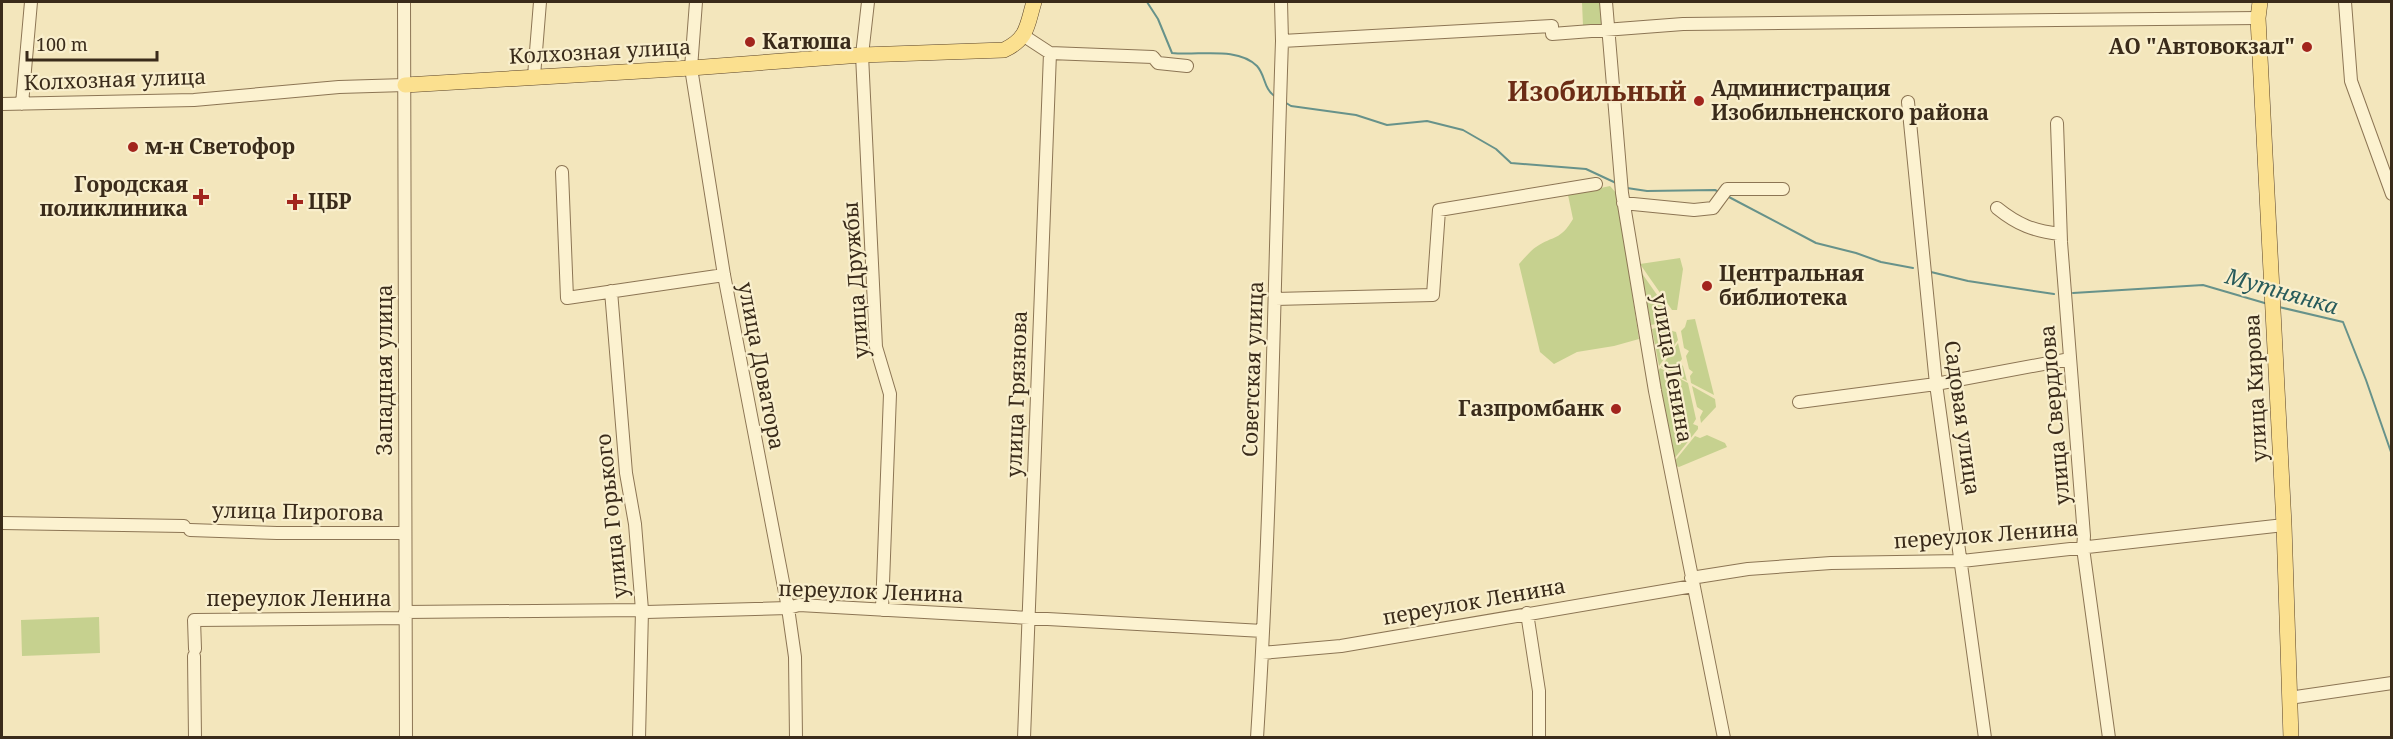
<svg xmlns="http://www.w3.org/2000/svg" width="2393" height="739" viewBox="0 0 2393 739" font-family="'Noto Serif',serif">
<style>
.green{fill:#c6d18f}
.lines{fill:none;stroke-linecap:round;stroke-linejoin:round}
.stream{stroke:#67928a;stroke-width:2}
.minor-casing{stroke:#8c7554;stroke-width:14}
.major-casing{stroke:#594229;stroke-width:16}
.minor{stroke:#fcf2d0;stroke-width:12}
.major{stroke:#fbe08f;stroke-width:15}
.poi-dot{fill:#a2251d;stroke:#f9efcd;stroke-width:2}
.labels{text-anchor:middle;stroke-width:4.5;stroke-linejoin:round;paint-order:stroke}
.poi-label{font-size:21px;font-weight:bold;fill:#3a2b1a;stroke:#f9efcd;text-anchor:start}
.street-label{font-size:21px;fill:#3a2b1a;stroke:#f9efcd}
.water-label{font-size:22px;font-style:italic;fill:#285b5b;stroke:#f9efcd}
.district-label{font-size:27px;font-weight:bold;fill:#6b2c15;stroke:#f9efcd}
</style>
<rect width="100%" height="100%" fill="#f3e6bc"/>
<!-- green -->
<path class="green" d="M1582 2H1600L1602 24 1583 26Z
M1610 186 1617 194 1639 339 1614 346 1577 352 1554 364 1540 352 1519 264C1524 259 1530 251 1536 247 1554 235 1560 241 1573 219L1568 195Z
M1680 258 1683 269 1677 310H1672L1640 264Z
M1641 272 1669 312 1665 322 1651 325Z
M1695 319 1714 395 1691 383 1690 376 1693 372 1689 369 1686 356 1689 351 1684 348 1681 331 1685 327 1687 320Z
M1665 325 1669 330 1676 332 1678 340 1659 366 1652 329Z
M1678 343 1682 359 1679 363 1683 366 1687 381 1661 367Z
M1660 368 1688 383 1696 419 1693 424 1698 426V429L1674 459 1658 371Z
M1692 386 1715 399 1716 407 1701 423 1700 417 1703 411 1697 407Z
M1707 435 1725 443 1727 447 1679 467 1676 466 1674 462 1695 436 1700 438Z
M99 617 100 653 22 656 21 620Z"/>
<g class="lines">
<!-- stream -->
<path class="stream" d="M1147 2 1158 19 1172 53C1198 56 1237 46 1257 66 1266 76 1263 89 1276 97
M1283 101 1291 106 1356 115 1387 125 1427 121 1463 130 1496 149 1511 163 1586 169 1616 183
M1627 188 1647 191 1715 190 1719 192
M1727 196 1816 243 1856 253 1881 262 1913 268
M1931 272 1968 281 2054 294
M2073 293 2203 285 2268 304
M2279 307 2343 322 2366 380 2392 455"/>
<defs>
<path id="minor" d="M404 2 406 738
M696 2 691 68 724 275 788 608 795 657 796 738
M868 2 862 55 876 347 890 394 882 610
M1606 2 1622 193 1655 391 1724 738
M2345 2 2351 81 2392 194
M1024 36 1050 53 1153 57 1158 63 1187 66
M1282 41 1552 26V34L1683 24 2258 18
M534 76 540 2
M1908 102 1936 384 1985 738
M2 104 194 100 339 87 405 85
M22 104 31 2
M2057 123 2061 242 2084 536 2083 548 2109 738
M562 172 567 298 724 275
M1623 203 1694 210 1713 208 1727 189H1783
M1997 208C2018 225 2034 231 2060 234
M611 291 626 473 635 524 642 610 639 738
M1275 299 1433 295 1439 210 1596 184
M1799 402 1936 384 2070 359
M2 523 184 526
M190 530 277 533H405
M1691 578 1748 569 1831 563 1962 561 2284 525
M405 612 642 610 646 612 788 608 799 605 1263 631
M1527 613 1539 691V738
M195 649 194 620 405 618
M1262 653 1341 646 1693 586
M194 656 195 738
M2289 698 2392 683
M1024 738 1050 53
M1257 738C1272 506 1274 273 1282 41L1281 2"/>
<path id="major" d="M2260 2 2258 18 2284 525 2291 738
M405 85 691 68 862 55 1004 50C1028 39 1027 25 1034 2"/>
</defs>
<!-- minor casing -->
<use href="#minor" class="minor-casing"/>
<!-- major casing -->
<use href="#major" class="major-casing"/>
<!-- minor -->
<use href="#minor" class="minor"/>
<!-- major -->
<use href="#major" class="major"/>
</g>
<!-- markers -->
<g class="poi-dot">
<circle cx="750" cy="42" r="6"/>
<circle cx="2307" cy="47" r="6"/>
<circle cx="1699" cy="101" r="6"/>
<circle cx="133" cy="147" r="6"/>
<path d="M198 188h6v6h6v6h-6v6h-6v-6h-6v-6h6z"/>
<path d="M292 193h6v6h6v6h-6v6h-6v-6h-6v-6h6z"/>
<circle cx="1707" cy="286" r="6"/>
<circle cx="1616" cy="409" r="6"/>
</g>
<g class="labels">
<!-- poi labels -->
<g class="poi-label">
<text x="762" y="49">Катюша</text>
<text x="2295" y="54" text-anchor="end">АО "Автовокзал"</text>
<text x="1711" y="96">Администрация<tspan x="1711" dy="24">Изобильненского района</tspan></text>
<text x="145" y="154">м-н Светофор</text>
<text x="188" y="192" text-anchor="end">Городская<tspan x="188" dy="24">поликлиника</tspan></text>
<text x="308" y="209">ЦБР</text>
<text x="1719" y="281">Центральная<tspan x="1719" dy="24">библиотека</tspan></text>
<text x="1604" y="416" text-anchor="end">Газпромбанк</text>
</g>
<!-- street labels -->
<g class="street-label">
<text transform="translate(600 52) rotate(-3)" y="7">Колхозная улица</text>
<text transform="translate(115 80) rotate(-2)" y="7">Колхозная улица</text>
<text transform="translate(856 280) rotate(-94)" y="7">улица Дружбы</text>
<text transform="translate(761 366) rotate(79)" y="7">улица Доватора</text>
<text transform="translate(1672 368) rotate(80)" y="7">улица Ленина</text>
<text transform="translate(1253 369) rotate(-88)" y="7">Советская улица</text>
<text transform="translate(385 370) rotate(-90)" y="7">Западная улица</text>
<text transform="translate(2256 388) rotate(-93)" y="7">улица Кирова</text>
<text transform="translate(1017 394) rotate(-88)" y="7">улица Грязнова</text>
<text transform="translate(2055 415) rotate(-95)" y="7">улица Свердлова</text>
<text transform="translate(1962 418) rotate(82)" y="7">Садовая улица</text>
<text transform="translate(298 512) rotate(1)" y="7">улица Пирогова</text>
<text transform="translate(612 516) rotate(-96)" y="7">улица Горького</text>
<text transform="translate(1986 535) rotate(-4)" y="7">переулок Ленина</text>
<text transform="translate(871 592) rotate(2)" y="7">переулок Ленина</text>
<text x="299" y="606">переулок Ленина</text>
<text transform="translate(1474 602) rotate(-10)" y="7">переулок Ленина</text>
</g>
<!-- water labels -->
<g class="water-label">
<text transform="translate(2282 291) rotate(16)" y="8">Мутнянка</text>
</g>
<!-- district labels -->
<g class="district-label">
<text x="1597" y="101">Изобильный</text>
</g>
</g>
<!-- border -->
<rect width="2393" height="739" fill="none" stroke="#3a2b1a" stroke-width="6"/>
<!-- scale -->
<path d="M27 51v9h130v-9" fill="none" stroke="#3a2b1a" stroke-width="3"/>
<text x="36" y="51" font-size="18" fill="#3a2b1a" stroke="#f9efcd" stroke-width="4.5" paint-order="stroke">100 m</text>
</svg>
